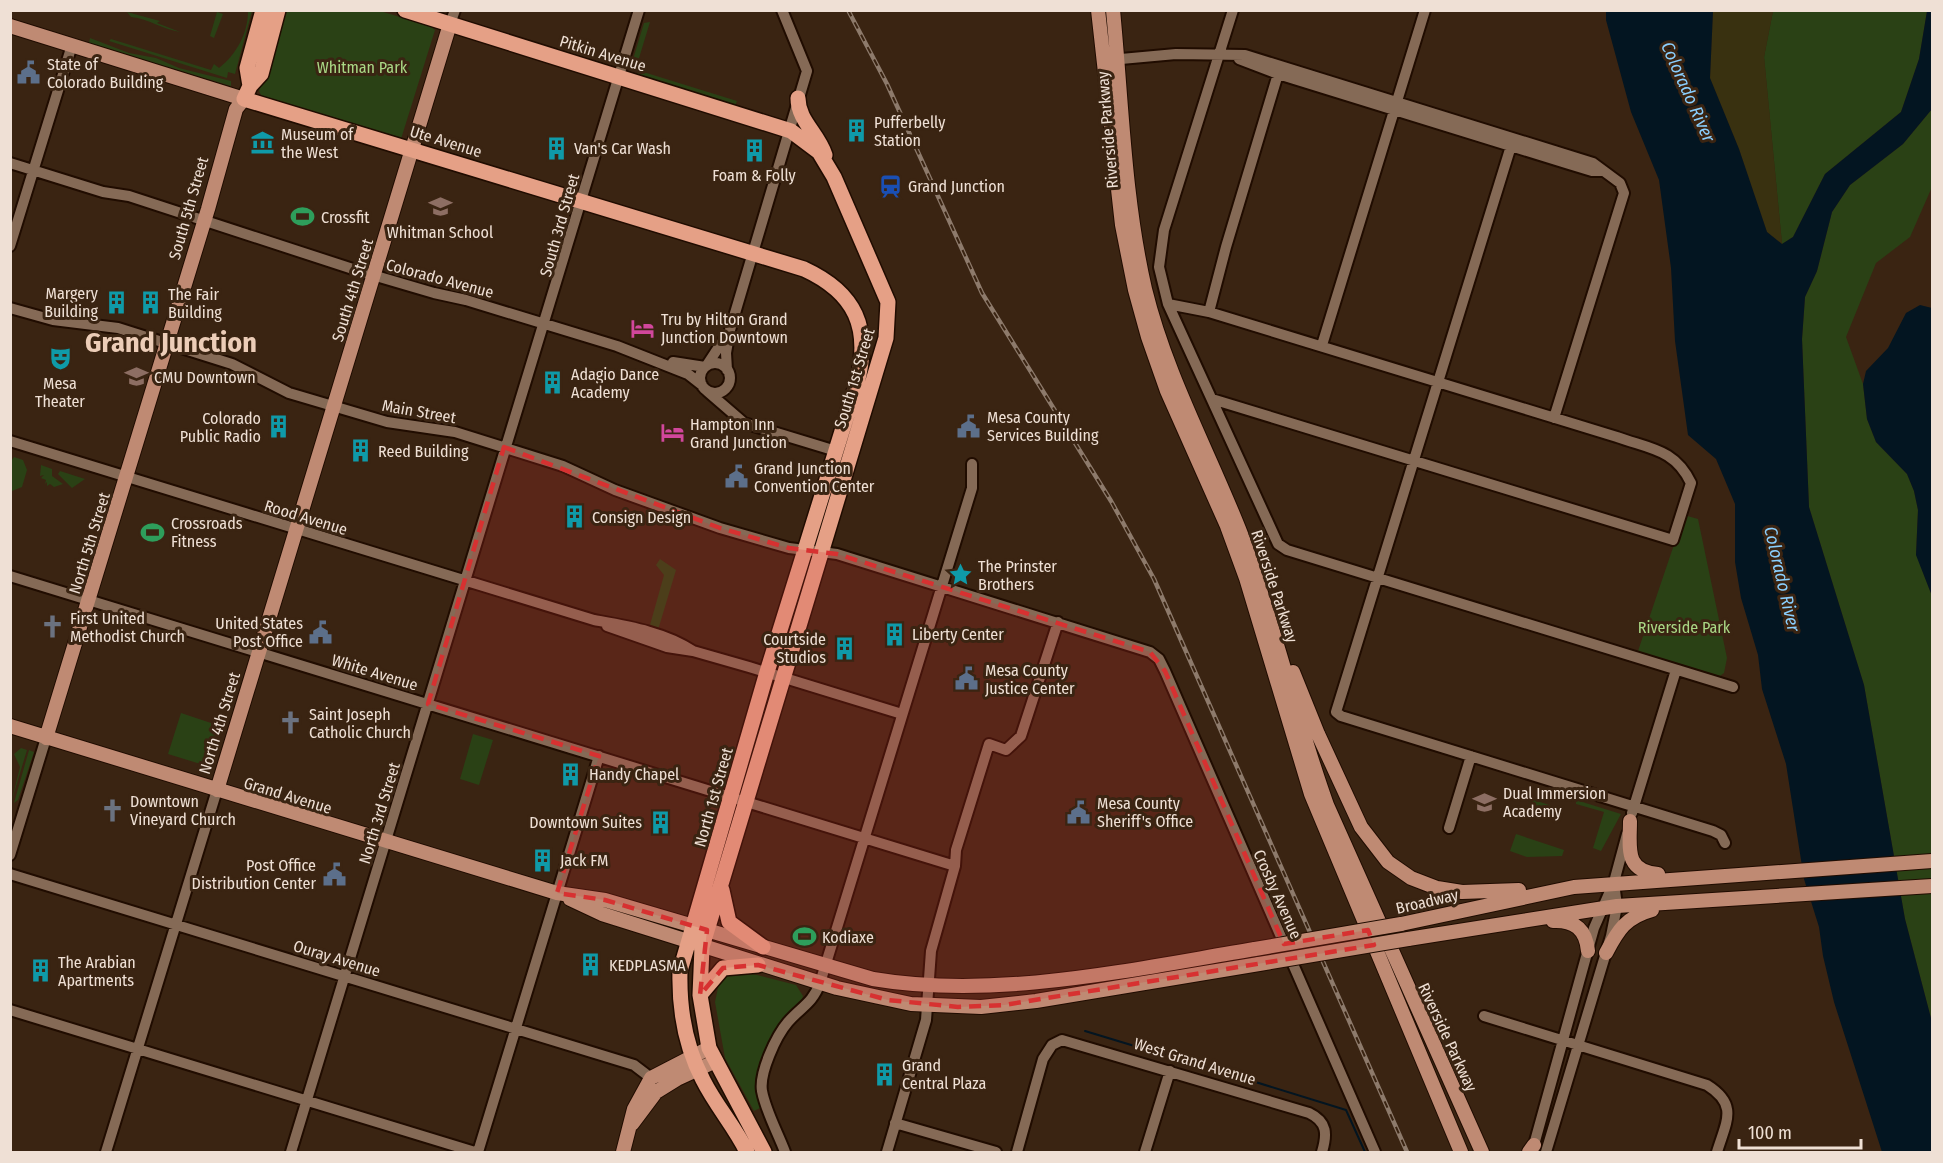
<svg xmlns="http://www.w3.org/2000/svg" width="1943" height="1163" viewBox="0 0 1943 1163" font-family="'Fira Sans Condensed',sans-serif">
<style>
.green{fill:#2a4115}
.sand{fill:#393110}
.water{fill:#031521}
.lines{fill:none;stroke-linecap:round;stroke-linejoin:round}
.stream{stroke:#031521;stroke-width:2}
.minor-casing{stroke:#200c00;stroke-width:14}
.major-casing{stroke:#200c00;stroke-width:16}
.highway-casing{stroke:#200c00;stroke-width:18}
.minor{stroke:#856a56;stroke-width:10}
.major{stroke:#bf8a73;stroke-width:14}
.highway{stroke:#e5a086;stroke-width:15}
.rail-casing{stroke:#8d7a6b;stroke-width:4.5}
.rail{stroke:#3a2412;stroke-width:2;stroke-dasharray:7;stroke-linecap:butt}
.major-bridge-casing{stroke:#200c00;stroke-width:16;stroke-linecap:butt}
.major-bridge{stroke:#bf8a73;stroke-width:14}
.marked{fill:#d73131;fill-opacity:0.2;stroke:#d73131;stroke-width:4.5;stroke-dasharray:12 8;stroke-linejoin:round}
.labels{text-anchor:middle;stroke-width:6;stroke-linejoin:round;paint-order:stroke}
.street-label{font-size:16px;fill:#efe0d5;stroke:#3a2412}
.poi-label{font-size:16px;fill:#efe0d5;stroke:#3a2412;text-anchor:start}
.park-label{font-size:16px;fill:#a9d885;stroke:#3a2412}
.water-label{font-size:18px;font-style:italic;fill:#8acffe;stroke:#3a2412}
.town-label{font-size:28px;font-weight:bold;fill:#eccdb8;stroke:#3a2412}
</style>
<rect width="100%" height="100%" fill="#3a2412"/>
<!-- green -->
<path class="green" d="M248 11H252L235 74 228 72 227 78 109 41 111 39 211 70 214 64 219 68C237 54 248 33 248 11Z
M284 11H380L430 26 435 30 401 139 276 100 271 103 262 97 259 91Z
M1773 11H1927L1919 59 1901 112 1825 174 1793 237 1782 244 1764 57Z
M127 12 160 21 157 23 180 32C162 29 149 19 131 17Z
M217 12 223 14 214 38 210 36Z
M650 22 636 68 631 66 644 23Z
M90 38 129 53 156 58 179 68 231 81V86L89 43Z
M637 70 737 101 735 106 637 75Z
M1932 109V187L1910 237 1876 263 1846 337 1863 384 1867 419 1876 442 1907 474 1914 491 1918 510 1916 554 1932 596V1022L1905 919 1864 685 1809 507 1802 339 1805 297 1817 271 1832 212 1850 185 1903 144Z
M14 457 23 460 27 470 22 487 12 491 11 461Z
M41 465 52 469V476L63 484 54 487 50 484 47 486V482L45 484 46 480 41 478 44 475 40 476Z
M60 471 85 479 72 488 58 474Z
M1684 515 1698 519 1727 658 1724 673 1720 676 1638 651Z
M660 559 676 570 658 630 650 625 664 575 656 565Z
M181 713 220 726 207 766 168 754Z
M473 734 493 740 479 785 460 779Z
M21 748 27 750 11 803 20 767 14 754Z
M29 750 34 752 18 800 14 803Z
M1531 799 1555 807 1553 815 1528 807Z
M1576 800 1621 814 1601 851 1593 848 1604 812 1576 804Z
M1516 834 1564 850 1562 856 1527 857 1510 851Z
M737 970 796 985 803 996 801 1003 774 1031 765 1049 757 1081 762 1107 754 1111 725 1058 715 1002 720 978Z"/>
<!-- sand -->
<path class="sand" d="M1713 11H1773L1764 57 1782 244 1767 232 1739 149 1710 78Z"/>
<!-- water -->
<path class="water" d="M1606 11H1713L1710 78 1739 149 1767 232 1782 244 1793 237 1825 174 1901 112 1919 59 1927 11H1932V109L1903 144 1850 185 1832 212 1817 271 1805 297 1802 339 1809 507 1864 685 1905 919 1932 1022V1152H1882L1834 1002 1823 956 1819 927 1804 879 1786 764 1762 689 1758 655 1741 598 1735 562V504L1716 459 1688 435 1675 341 1671 268 1659 180 1631 112 1606 20Z
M1920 305 1932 308V596L1916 555 1918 510 1914 491 1907 474 1876 442 1867 419 1863 384 1866 371 1888 348 1906 313Z"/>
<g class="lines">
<!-- stream -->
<path class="stream" d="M1085 1031 1227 1074
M1236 1076 1346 1110 1365 1152"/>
<defs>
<path id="minor" d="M1233 10 1164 230 1159 267 1168 304 1278 544 1287 550 1733 687
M450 24 455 10
M1239 59 1278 74 1569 164 1592 171H1603
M1110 60 1176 54 1245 55 1593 163 1620 183 1624 193 1554 418
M1511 146 1336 712 1341 716 1713 831 1721 835 1725 843
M10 163 103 192 129 196 359 271 434 293 466 300 617 346 688 374 702 385
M10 246 72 45
M1168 304 1209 312 1617 437C1650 449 1675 449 1691 483L1673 540 1212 399
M10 308 53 320 118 328 232 364 289 393 387 422 455 432 563 466 615 490 720 528 789 548 837 554 1150 652 1159 659 1165 671 1375 1152
M1209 312 1226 247 1278 74
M1322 345 1425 10
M673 362 705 367
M700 378a15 15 0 1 1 30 0a15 15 0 1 1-30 0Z
M707 365 726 336
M727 370 726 353 730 330 807 71 782 10
M707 391 744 423 836 451
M10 441 594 620C627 626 665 632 693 651
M10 576 955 866
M607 626 667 647 693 651 749 667 902 714
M1632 813 1676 670
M1449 828 1471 756
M10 855 46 738
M10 874 634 1065 651 1078
M10 1010 475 1152
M1484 1016 1707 1085C1739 1105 1726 1122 1717 1152
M895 1123 996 1152
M106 1152 217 790
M291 1152 639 10
M478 1152 599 756
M785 1152C778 1133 766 1112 762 1091 759 1073 776 1036 788 1022 802 1006 812 1004 820 983L972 488V464
M887 1152 926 1020 931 951 955 866 956 850 989 744 1006 750 1021 736 1058 622
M1017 1152 1043 1059 1052 1045 1062 1040 1309 1113C1328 1122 1327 1135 1322 1152
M1145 1152 1170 1071
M1532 1152 1594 928 1614 882 1627 834
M1546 1152 1611 936 1617 906 1614 883"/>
<path id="major" d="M1098 10 1122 225 1135 290 1148 337 1167 391 1227 526 1246 578 1311 794 1461 1152
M1113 10C1122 103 1124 198 1145 289 1166 375 1209 452 1241 534 1274 623 1295 716 1327 805L1482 1152
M10 26 244 99 236 109 208 209 46 738
M1293 672 1318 734 1361 827 1388 862 1411 878 1437 888 1462 892 1519 890
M10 726 557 893 605 900 873 979C997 1000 1133 969 1255 949
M217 790 450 24
M1630 821C1630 848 1624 871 1658 874
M570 899 602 914 837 988 911 1004 981 1007 1036 1001 1259 964
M1553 921C1574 920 1586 929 1588 951
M1401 924 1574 887 1932 861
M1408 939 1617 906 1932 886
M1606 953C1618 930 1626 917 1652 910
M632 1124 656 1092 677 1079 716 1061
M623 1152 634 1109 651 1078 709 1048
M1529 1152 1534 1145"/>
<path id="highway" d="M278 10 261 74 250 86 244 99 804 269C856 293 871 328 857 383L767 672 680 971C679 1009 685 1046 703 1080 716 1106 735 1127 747 1152
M405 10 791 131 819 152 834 177 888 302 886 338 702 947 700 995 709 1048 764 1152
M250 86 247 68 263 10
M798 98C798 121 818 133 825 155
M722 890 729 922 763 947
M700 995 723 968 758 965"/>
</defs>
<!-- minor casing -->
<use href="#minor" class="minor-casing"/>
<!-- major casing -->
<use href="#major" class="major-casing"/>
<!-- highway casing -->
<use href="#highway" class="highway-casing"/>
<!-- minor -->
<use href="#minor" class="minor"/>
<!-- major -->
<use href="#major" class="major"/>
<!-- highway -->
<use href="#highway" class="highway"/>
<defs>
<path id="rail" d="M848 10 887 84 982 293 1111 501 1154 579 1407 1152"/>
</defs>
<!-- rail casing -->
<use href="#rail" class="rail-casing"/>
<!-- rail -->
<use href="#rail" class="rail"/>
<defs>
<path id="major-bridge" d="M1255 949 1401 924
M1259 964 1408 939"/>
</defs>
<!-- major-bridge casing -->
<use href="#major-bridge" class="major-bridge-casing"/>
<!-- major-bridge -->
<use href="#major-bridge" class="major-bridge"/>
</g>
<!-- marked area -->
<path class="marked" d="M504 447 720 528 789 548 837 554 1150 652 1165 671 1284 944 1368 930 1374 945 1004 1005 958 1007 888 1000 758 965 723 968 700 995 707 930 605 900 557 893 599 756 428 704Z"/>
<!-- icons -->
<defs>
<symbol id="civic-bare" viewBox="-9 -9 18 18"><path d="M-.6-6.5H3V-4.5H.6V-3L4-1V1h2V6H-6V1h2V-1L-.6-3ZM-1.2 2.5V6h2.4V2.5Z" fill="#5c6f8a" stroke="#3a2412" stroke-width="2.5" paint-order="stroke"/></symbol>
<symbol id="building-bare" viewBox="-9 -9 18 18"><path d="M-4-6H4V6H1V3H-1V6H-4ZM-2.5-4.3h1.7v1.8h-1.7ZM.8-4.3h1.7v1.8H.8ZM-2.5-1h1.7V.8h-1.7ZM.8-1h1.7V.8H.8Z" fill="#0f9aa8" stroke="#3a2412" stroke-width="2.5" paint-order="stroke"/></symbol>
<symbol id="museum-bare" viewBox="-9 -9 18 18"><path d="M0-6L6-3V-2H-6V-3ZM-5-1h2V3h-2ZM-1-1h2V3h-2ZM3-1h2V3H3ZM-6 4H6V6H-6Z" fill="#0f9aa8" stroke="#3a2412" stroke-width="2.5" paint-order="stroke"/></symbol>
<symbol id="station-bare" viewBox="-9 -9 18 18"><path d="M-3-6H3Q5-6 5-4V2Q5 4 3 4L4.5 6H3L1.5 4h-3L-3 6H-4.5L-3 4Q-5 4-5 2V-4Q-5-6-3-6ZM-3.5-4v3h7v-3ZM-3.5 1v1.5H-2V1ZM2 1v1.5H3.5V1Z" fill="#1a4fb4" stroke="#3a2412" stroke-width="2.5" paint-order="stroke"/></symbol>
<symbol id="school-bare" viewBox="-9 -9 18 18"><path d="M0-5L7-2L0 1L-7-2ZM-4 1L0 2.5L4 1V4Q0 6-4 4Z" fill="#8d6e63" stroke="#3a2412" stroke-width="2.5" paint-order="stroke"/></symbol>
<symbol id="stadium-bare" viewBox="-9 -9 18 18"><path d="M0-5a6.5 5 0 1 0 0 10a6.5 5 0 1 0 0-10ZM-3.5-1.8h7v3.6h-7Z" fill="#2e9e5b" stroke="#3a2412" stroke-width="2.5" paint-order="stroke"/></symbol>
<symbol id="hotel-bare" viewBox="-9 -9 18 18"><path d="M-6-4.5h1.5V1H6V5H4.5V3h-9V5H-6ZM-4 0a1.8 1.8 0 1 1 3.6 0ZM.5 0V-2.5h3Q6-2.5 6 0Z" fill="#d1479c" stroke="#3a2412" stroke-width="2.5" paint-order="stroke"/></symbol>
<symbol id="theatre-bare" viewBox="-9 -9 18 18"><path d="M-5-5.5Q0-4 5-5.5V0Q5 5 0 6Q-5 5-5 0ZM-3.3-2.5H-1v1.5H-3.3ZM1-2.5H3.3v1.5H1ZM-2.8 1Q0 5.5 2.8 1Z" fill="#0f9aa8" stroke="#3a2412" stroke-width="2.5" paint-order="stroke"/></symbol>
<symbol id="university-bare" viewBox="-9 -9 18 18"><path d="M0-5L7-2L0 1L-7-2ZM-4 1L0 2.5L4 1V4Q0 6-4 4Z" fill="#8d6e63" stroke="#3a2412" stroke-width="2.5" paint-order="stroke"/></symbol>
<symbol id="sight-bare" viewBox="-9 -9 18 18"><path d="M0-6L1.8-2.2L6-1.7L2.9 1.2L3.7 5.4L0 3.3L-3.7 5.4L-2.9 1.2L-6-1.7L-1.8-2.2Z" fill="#0f9aa8" stroke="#3a2412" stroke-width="2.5" paint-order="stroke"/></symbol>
<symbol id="church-bare" viewBox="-9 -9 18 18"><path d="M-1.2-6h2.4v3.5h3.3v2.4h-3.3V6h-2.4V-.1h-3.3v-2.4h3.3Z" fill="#6b7280" stroke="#3a2412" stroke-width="2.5" paint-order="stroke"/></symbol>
</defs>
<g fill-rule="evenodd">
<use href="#civic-bare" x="12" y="56" width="33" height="33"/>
<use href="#building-bare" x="840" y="114" width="33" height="33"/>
<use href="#museum-bare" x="246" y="126" width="33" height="33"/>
<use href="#building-bare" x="540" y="132" width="33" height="33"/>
<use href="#building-bare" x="738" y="134" width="33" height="33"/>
<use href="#station-bare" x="874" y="170" width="33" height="33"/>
<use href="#school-bare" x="424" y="190" width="33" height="33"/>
<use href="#stadium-bare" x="286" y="200" width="33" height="33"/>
<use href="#building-bare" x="100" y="286" width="33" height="33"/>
<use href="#building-bare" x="134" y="286" width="33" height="33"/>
<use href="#hotel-bare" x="626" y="312" width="33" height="33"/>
<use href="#theatre-bare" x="44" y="342" width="33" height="33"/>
<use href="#university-bare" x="120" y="360" width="33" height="33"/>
<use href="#building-bare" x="536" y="366" width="33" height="33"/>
<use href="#civic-bare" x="952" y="410" width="33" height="33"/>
<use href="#building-bare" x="262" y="410" width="33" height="33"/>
<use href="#hotel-bare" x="656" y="416" width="33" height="33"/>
<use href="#building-bare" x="344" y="434" width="33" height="33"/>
<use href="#civic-bare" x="720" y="460" width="33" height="33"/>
<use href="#building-bare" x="558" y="500" width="33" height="33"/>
<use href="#stadium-bare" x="136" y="516" width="33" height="33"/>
<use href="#sight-bare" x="944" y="558" width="33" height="33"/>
<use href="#church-bare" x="36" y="610" width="33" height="33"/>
<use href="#civic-bare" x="304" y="616" width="33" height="33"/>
<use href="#building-bare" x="878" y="618" width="33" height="33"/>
<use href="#building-bare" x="828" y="632" width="33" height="33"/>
<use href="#civic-bare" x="950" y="662" width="33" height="33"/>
<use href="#church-bare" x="274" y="706" width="33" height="33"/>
<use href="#building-bare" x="554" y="758" width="33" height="33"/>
<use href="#school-bare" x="1468" y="786" width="33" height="33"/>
<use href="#church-bare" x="96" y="794" width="33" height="33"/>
<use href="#civic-bare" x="1062" y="796" width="33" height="33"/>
<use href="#building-bare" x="644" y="806" width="33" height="33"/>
<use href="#building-bare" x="526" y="844" width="33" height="33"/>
<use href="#civic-bare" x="318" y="858" width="33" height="33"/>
<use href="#stadium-bare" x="788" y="920" width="33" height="33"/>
<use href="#building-bare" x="574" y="948" width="33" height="33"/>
<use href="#building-bare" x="24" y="954" width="33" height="33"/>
<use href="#building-bare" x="868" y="1058" width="33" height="33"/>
</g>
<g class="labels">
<!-- street labels -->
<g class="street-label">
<text transform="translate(603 53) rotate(17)" y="6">Pitkin Avenue</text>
<text transform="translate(1107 130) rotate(-95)" y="6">Riverside Parkway</text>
<text transform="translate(446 141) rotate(17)" y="6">Ute Avenue</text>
<text transform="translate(188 208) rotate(-74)" y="6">South 5th Street</text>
<text transform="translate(559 225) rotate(-74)" y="6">South 3rd Street</text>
<text transform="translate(440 278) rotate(15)" y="6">Colorado Avenue</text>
<text transform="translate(352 290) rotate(-73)" y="6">South 4th Street</text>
<text transform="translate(854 378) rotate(-73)" y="6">South 1st Street</text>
<text transform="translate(419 411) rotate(10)" y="6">Main Street</text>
<text transform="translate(306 517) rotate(17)" y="6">Rood Avenue</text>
<text transform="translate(89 543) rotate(-73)" y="6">North 5th Street</text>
<text transform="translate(1275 586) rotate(72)" y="6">Riverside Parkway</text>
<text transform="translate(375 672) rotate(17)" y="6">White Avenue</text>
<text transform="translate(219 723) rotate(-73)" y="6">North 4th Street</text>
<text transform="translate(288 795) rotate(17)" y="6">Grand Avenue</text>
<text transform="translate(713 797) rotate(-74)" y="6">North 1st Street</text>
<text transform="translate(379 813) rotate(-73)" y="6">North 3rd Street</text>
<text transform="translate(1278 894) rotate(66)" y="6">Crosby Avenue</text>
<text transform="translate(1427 901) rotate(-13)" y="6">Broadway</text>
<text transform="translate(337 958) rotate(17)" y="6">Ouray Avenue</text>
<text transform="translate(1448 1037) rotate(65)" y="6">Riverside Parkway</text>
<text transform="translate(1195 1061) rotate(17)" y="6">West Grand Avenue</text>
</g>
<!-- poi labels -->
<g class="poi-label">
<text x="47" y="70">State of<tspan x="47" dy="18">Colorado Building</tspan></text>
<text x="874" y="128">Pufferbelly<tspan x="874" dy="18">Station</tspan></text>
<text x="281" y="140">Museum of<tspan x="281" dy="18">the West</tspan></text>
<text x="574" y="154">Van's Car Wash</text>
<text x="754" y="181" text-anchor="middle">Foam &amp; Folly</text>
<text x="908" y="192">Grand Junction</text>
<text x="321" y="223">Crossfit</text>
<text x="440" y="238" text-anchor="middle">Whitman School</text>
<text x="98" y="299" text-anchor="end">Margery<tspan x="98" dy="18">Building</tspan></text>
<text x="168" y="300">The Fair<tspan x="168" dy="18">Building</tspan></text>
<text x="661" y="325">Tru by Hilton Grand<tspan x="661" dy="18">Junction Downtown</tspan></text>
<text x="571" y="380">Adagio Dance<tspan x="571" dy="18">Academy</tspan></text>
<text x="154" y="383">CMU Downtown</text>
<text x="60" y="389" text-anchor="middle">Mesa<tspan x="60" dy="18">Theater</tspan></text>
<text x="987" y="423">Mesa County<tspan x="987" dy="18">Services Building</tspan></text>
<text x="261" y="424" text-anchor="end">Colorado<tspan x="261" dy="18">Public Radio</tspan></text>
<text x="690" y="430">Hampton Inn<tspan x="690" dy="18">Grand Junction</tspan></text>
<text x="378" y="457">Reed Building</text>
<text x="754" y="474">Grand Junction<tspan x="754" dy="18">Convention Center</tspan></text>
<text x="592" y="523">Consign Design</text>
<text x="171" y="529">Crossroads<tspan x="171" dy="18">Fitness</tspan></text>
<text x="978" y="572">The Prinster<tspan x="978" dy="18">Brothers</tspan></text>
<text x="70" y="624">First United<tspan x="70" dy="18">Methodist Church</tspan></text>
<text x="303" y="629" text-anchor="end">United States<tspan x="303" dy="18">Post Office</tspan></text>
<text x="912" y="640">Liberty Center</text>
<text x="826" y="645" text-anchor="end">Courtside<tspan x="826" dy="18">Studios</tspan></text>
<text x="985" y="676">Mesa County<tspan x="985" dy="18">Justice Center</tspan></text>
<text x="309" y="720">Saint Joseph<tspan x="309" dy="18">Catholic Church</tspan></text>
<text x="589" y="780">Handy Chapel</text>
<text x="1503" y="799">Dual Immersion<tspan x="1503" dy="18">Academy</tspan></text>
<text x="130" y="807">Downtown<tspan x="130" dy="18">Vineyard Church</tspan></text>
<text x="1097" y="809">Mesa County<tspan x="1097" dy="18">Sheriff's Office</tspan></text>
<text x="642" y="828" text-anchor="end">Downtown Suites</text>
<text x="560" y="866">Jack FM</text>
<text x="316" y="871" text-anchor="end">Post Office<tspan x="316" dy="18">Distribution Center</tspan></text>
<text x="822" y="943">Kodiaxe</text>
<text x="58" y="968">The Arabian<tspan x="58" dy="18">Apartments</tspan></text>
<text x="609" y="971">KEDPLASMA</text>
<text x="902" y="1071">Grand<tspan x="902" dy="18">Central Plaza</tspan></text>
</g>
<!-- park labels -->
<g class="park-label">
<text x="362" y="73">Whitman Park</text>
<text x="1684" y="633">Riverside Park</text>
</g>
<!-- water labels -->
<g class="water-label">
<text transform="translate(1688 92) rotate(66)" y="6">Colorado River</text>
<text transform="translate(1782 579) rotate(77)" y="6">Colorado River</text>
</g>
<!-- town labels -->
<g class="town-label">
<text x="171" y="352">Grand Junction</text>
</g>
</g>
<!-- border -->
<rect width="1943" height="1163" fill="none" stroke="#efe0d5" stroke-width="24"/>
<!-- scale -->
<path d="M1739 1139v9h122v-9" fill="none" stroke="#efe0d5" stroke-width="3"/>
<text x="1748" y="1139" font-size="18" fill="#efe0d5" stroke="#3a2412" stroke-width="4.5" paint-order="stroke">100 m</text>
</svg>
